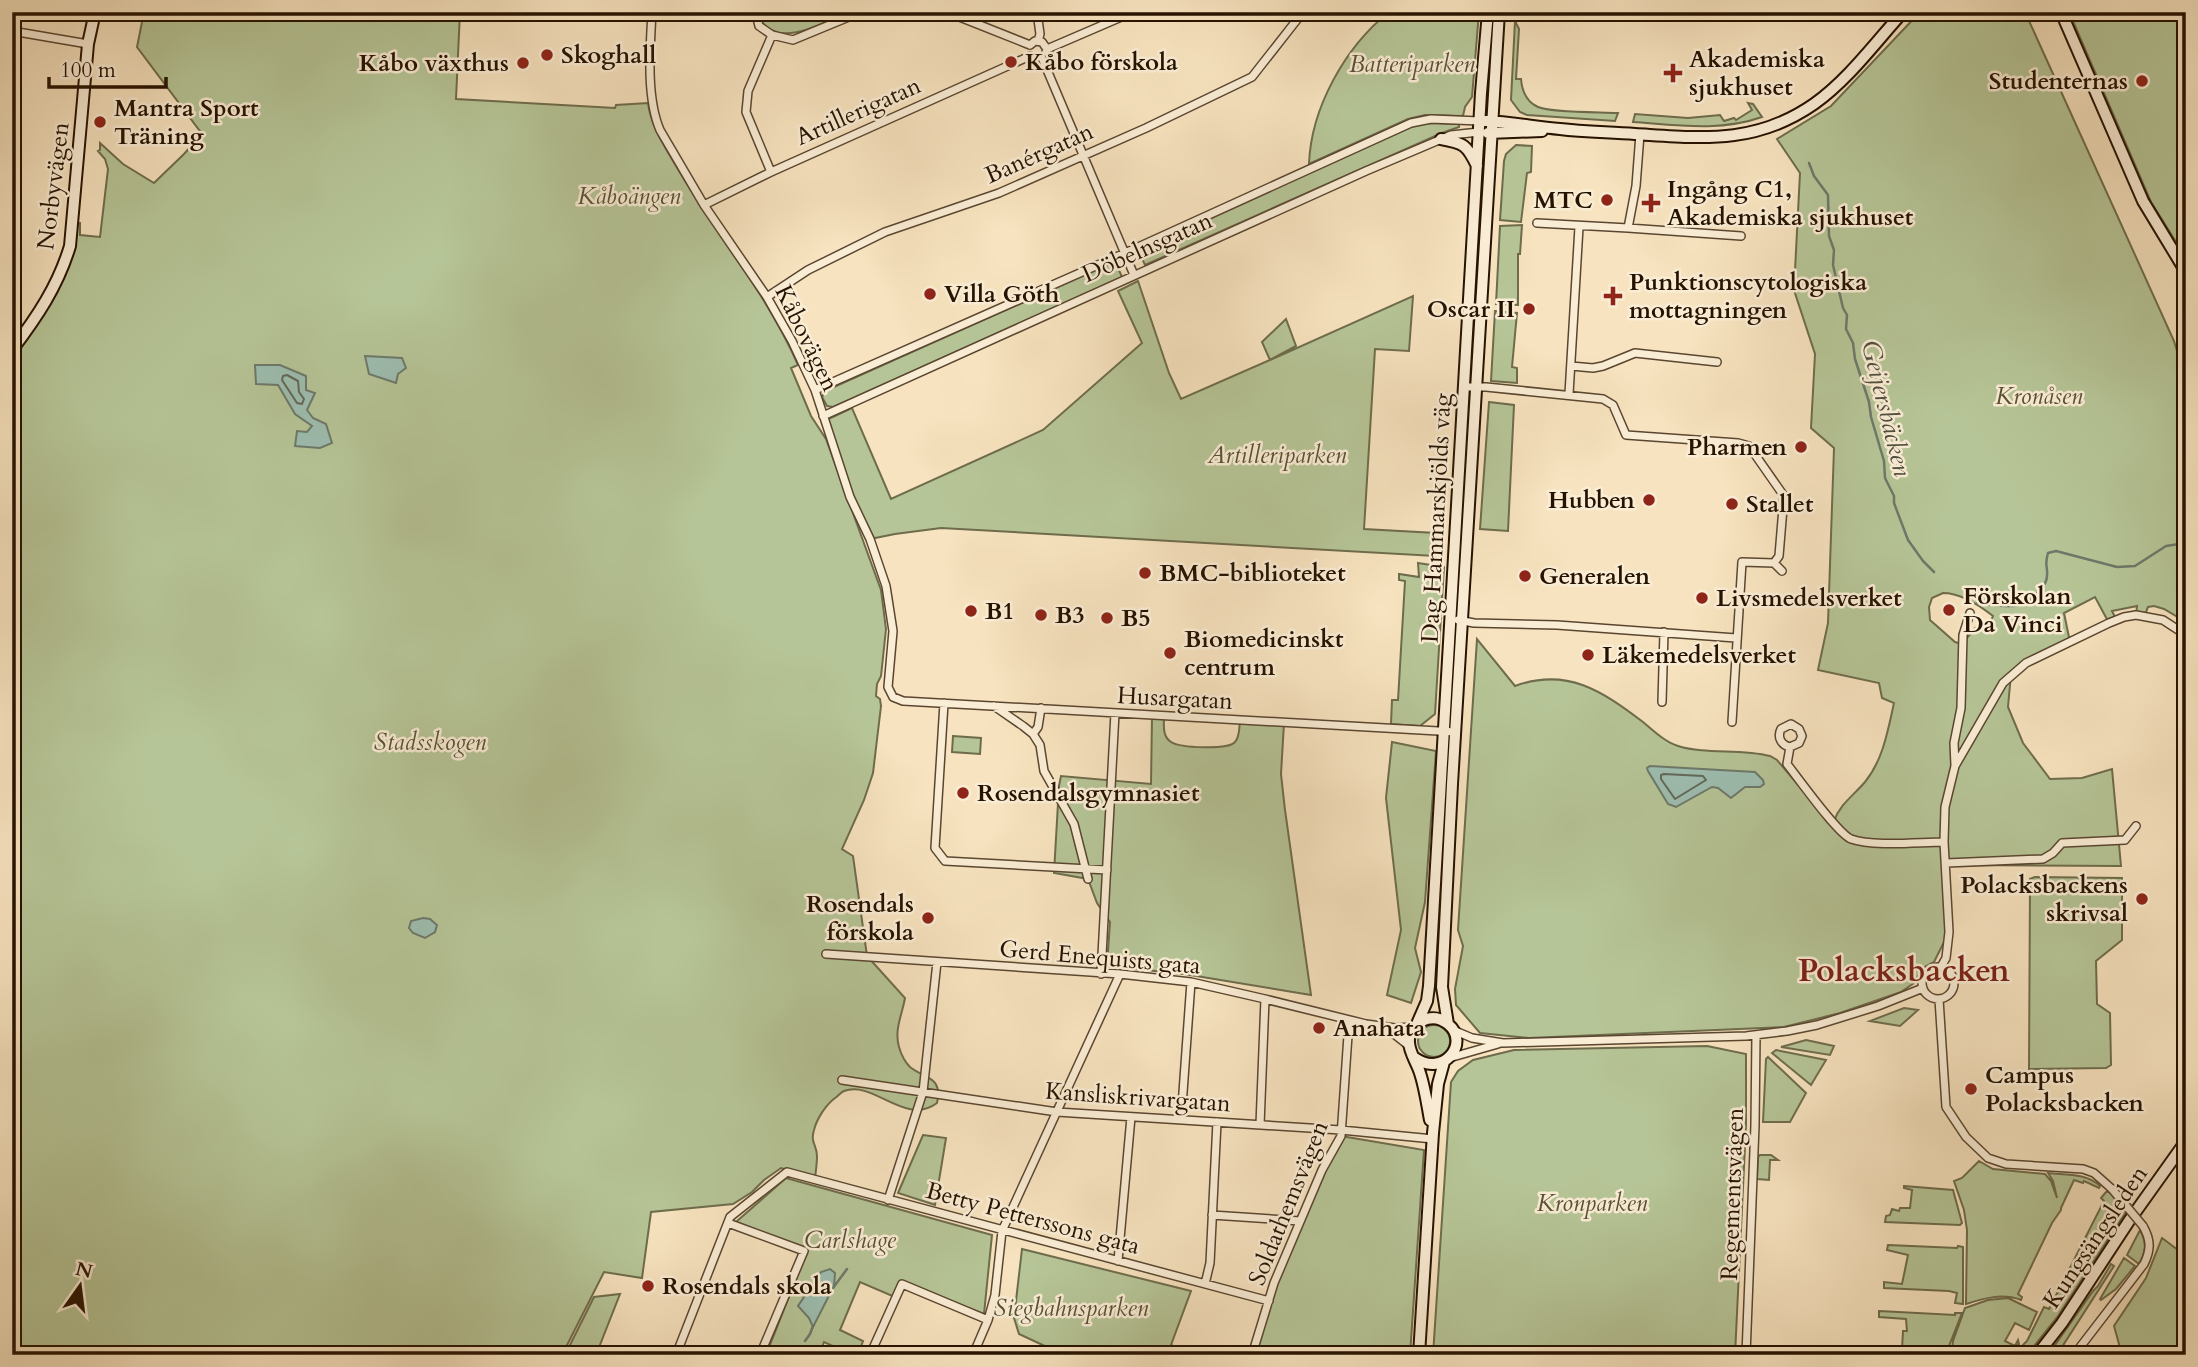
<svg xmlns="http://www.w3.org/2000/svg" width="2198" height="1367" viewBox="0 0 2198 1367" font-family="Cardo,serif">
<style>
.green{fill:#b6c597;stroke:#6e6c4c;stroke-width:2;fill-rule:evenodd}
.water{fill:#9dbeb1;stroke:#6d796a;stroke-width:2}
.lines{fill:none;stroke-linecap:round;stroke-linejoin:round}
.shore{stroke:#626858;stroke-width:2}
.stream{stroke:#6d796a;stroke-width:2.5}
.street-casing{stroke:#5a4630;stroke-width:10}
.secondary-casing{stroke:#261200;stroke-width:14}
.street{stroke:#faedd5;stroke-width:7}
.secondary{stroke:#faedd5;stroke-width:10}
.street-bridge-casing{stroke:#5a4630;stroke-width:10;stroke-linecap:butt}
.street-bridge{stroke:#faedd5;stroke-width:7}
.poi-dot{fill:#8f2418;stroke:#faedd5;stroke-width:2.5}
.labels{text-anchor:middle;stroke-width:5;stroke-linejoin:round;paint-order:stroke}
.poi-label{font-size:24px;font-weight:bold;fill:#261200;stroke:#faedd5;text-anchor:start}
.park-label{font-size:24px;font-style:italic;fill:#585135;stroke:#faedd5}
.street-label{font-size:24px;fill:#261200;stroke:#faedd5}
.water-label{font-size:26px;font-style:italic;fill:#504e3e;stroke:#faedd5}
.district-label{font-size:32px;font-weight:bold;fill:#7a1f14;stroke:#faedd5}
</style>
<rect width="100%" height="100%" fill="#f7e3bf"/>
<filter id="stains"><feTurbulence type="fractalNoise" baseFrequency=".00286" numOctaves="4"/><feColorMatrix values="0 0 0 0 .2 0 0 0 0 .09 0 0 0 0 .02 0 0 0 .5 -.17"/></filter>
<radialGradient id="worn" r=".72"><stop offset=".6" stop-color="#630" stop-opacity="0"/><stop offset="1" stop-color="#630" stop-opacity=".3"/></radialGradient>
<!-- green -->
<path class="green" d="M144 12H460L456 99 615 108 616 105 648 103C651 129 669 153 682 176 720 239 768 296 798 365L791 368 811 416 826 439 881 590 886 629 881 676 877 684 876 696 880 699 881 706 873 773 864 800 842 849 853 856 867 956 905 998C902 1015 894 1030 899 1047 901 1054 905 1062 910 1067 925 1079 943 1076 937 1103 905 1127 874 1080 844 1091 840 1093 838 1096 835 1098 826 1105 817 1118 814 1130 810 1143 817 1145 817 1156 817 1163 816 1170 815 1178L781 1168 764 1180 752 1192 733 1204 651 1212 642 1278 604 1272 562 1355H21L12 1307V361L55 296 65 276 77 223H80V235L100 237 108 169 105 159 98 151 100 150V143L123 164 154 183 184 154 202 134 137 47Z
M764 12H849C824 22 781 49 761 21Z
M1389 12H1479L1472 97 1465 107 1463 116 1425 115 1408 119 1309 164C1311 108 1345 47 1389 12Z
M1920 12H2025L2174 341 2186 380V622L2164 609 2154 606 2148 607 2145 615H2136L2137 606 2112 611 2116 619 2109 623 2095 597 2064 613 2070 642 2011 674 2008 707 2023 743 2050 779 2082 778 2112 769 2121 866 1964 865 1946 863 1949 932 1934 962 1923 968 1914 983 1901 992 1840 1013 1784 1027 1529 1038 1480 1033 1456 1005 1455 989 1463 946 1458 930 1477 639 1515 686C1567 667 1602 691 1643 722 1654 731 1665 742 1678 746 1707 755 1740 748 1770 756L1777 760 1805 793 1834 821C1840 804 1854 795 1865 782 1883 760 1888 730 1894 703L1882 698 1879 683 1818 670 1828 623 1834 448 1811 428 1815 354 1794 290 1800 173 1777 139 1831 106ZM1943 593C1961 593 1979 605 1993 616L1990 623 1975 628 1962 644 1955 642 1930 620 1929 607 1932 598Z
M2069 12H2186V258L2151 202Z
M1515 21 1519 29 1516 79H1521C1522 91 1527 102 1538 107 1552 113 1600 112 1618 113L1615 121 1527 115 1520 112 1511 100Z
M1748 103 1753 104 1762 117C1720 132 1676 125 1633 122L1635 114 1688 118 1720 115 1724 121 1734 118 1736 120 1752 110Z
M1432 123 1459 124V127L1442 133 1145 265 1138 250 1417 124Z
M1516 145 1532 146 1531 172 1527 173 1521 222 1500 220 1504 161 1506 154Z
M1522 225 1520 254H1518V305L1496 304 1500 226Z
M1115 261 1122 277 833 407 827 406 822 397 825 391Z
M1138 281 1169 373 1181 399 1270 360 1262 342 1286 319 1296 346 1270 360 1413 296 1409 351 1375 349 1364 529 1436 533 1435 556 941 528 895 534 870 539 824 421 852 408 891 499 1043 430 1142 343 1118 291Z
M1495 311 1517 313 1512 367 1517 368V383L1491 381Z
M1489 402 1514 405 1508 531 1480 529Z
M1418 563 1444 567 1435 714 1420 726 1391 724 1392 700H1398L1405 581 1399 580V574L1419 577Z
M1152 716H1164C1164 725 1162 736 1171 742 1180 748 1228 750 1235 742 1240 737 1239 727 1240 721L1284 723 1281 774 1285 810 1311 995 1184 974 1107 966 1110 922 1097 903 1088 879 1054 873 1059 786 1061 776 1151 784Z
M953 736 981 738 980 754 952 752Z
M1392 742 1436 751 1425 902 1415 948 1421 972 1411 1003 1387 995 1401 930 1386 798Z
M2035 877 2122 878V940L2096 961 2097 1004 2110 1013 2111 1065 2106 1068 2029 1069 2030 884V879Z
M1904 1008 1918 1010 1900 1026 1870 1021Z
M1418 1041a16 16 0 1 1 32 0a16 16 0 1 1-32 0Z
M1806 1040 1834 1046 1830 1055 1781 1047Z
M1707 1046 1746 1054V1125L1735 1355H1433L1451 1082 1458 1071 1473 1060 1514 1050Z
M1776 1050 1826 1060 1811 1085 1772 1053Z
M1768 1057 1806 1093 1790 1122H1763L1766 1059Z
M923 1135 946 1138 935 1205 898 1193Z
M1341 1136 1424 1150 1410 1355H1252C1277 1280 1306 1207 1341 1136Z
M1760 1155H1771L1778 1160H1770L1769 1180 1757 1179 1758 1157Z
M1979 1161 1993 1169 2045 1174 2051 1181 2057 1198 2053 1181 2048 1173C2065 1175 2087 1173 2100 1186L2099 1188 2084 1181 2083 1183 2074 1180 2061 1208V1210L2052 1223 2018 1294 2022 1297 2021 1300C2002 1293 1985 1298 1966 1304L1967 1230 1964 1210 1954 1181 1962 1178Z
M786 1178 992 1235 984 1314 904 1283 897 1298 860 1282 840 1330 863 1341 858 1355H853L824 1342 819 1355H766L807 1251 736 1222Z
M1904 1186 1953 1190 1962 1223 1960 1225 1885 1222 1886 1216 1890 1215 1892 1209 1899 1211 1900 1208H1910L1912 1190 1904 1188Z
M2106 1192H2110L2126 1212 2058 1316 2027 1355H2013L2027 1341 2044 1307 2049 1309 2104 1201 2101 1198Z
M2140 1230C2147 1242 2146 1252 2139 1264L2127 1255Z
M2162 1238 2186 1256V1355H2122L2114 1326 2146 1278Z
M1888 1245 1957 1248 1958 1246 1963 1247V1304L1955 1303 1957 1293 1949 1291 1884 1288V1282L1902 1284 1908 1255 1887 1250Z
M1022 1249 1191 1291 1171 1345 1195 1355H1064L1019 1334 1014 1318Z
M2124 1258 2135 1266 2116 1289 2101 1300 2100 1299Z
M2111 1264 2114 1266 2062 1347 2060 1355H2048L2093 1291 2098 1286Z
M620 1294 596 1355H565L594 1297Z
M2008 1298 2037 1312 2029 1330 2015 1323 2005 1341 2015 1346 2018 1340 2019 1344 2005 1355H1951L1953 1341 1965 1308 1988 1300Z
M1879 1311 1955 1315V1313H1962L1949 1346 1948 1355H1878V1349H1902L1903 1331H1907L1906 1319 1879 1317Z"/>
<!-- water -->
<path class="water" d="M365 356 402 358 406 368 398 374 396 383 369 374Z
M255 365H280L306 376V390L315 393 307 410 313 418 326 424 332 443 320 448 295 446 297 431 307 432 312 426 295 414 278 385 256 384Z
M1650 766 1755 772 1763 780 1764 784 1760 787H1745L1731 798 1718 788 1712 787 1676 807 1668 804 1648 771 1647 768Z
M423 918 430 919 437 925 435 932 425 938 413 933 409 928 411 921Z
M830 1269 835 1273 834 1286 813 1327 809 1318 798 1306 821 1272Z"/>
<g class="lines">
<!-- shore -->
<path class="shore" d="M283 376 287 375 298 381 299 392 304 399 302 404 297 403 282 380Z
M1664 774 1703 776 1706 780 1675 799 1661 779V775Z"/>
<!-- stream -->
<path class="stream" d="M1809 163 1814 176 1828 195 1829 236 1834 250 1833 265 1843 308 1847 315 1846 329 1853 343 1855 359 1869 402 1871 417 1884 461 1885 478 1894 496V503L1908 540 1923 561 1934 572
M1977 603C2001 605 2023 613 2039 591 2043 587 2047 581 2047 576 2048 565 2044 566 2048 553L2056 551 2117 567 2135 566 2166 546 2186 543
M833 1288 847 1269
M805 1341 810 1334 813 1326"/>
<defs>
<path id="street" d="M652 12C650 49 646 97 660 130L704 205 767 297 792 341 815 390 850 497 870 539 886 586 893 631 888 687 893 697 903 701 1456 732
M760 12 757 18 759 26 772 35 748 91 746 112 771 172
M947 12 1030 45
M1037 12 1040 34 1038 41
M12 31 88 44
M772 35 793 40 861 12
M1030 45 1035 41 1042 42 1047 49 1046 52
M1047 49 1133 12
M1042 58 1134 275
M704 205 771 172 1030 56
M1537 223 1628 228 1636 186 1640 134
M1628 228 1741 236
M767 297 808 270 885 232 999 193 1146 128 1252 77 1303 12
M1571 366 1593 368 1603 366 1635 353 1717 362
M1464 387H1486L1603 399 1613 405 1626 435 1738 443 1749 446 1784 496 1779 556 1774 563 1742 562 1732 722
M815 390 1125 253 1411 123 1431 119 1480 121
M1569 394 1579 227
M823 416 1366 171 1451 135 1479 132
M1774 563 1782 571
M1458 620 1474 623 1557 625 1736 638
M1662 702 1664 632
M944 703 935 848 945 861 1107 870
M994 706 1023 726 1033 734 1040 745 1044 771 1074 824 1088 879
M1033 734 1038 727 1041 708
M1790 747 1799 743 1802 736 1799 729 1791 724 1781 729C1777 737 1781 745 1790 747L1787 764C1799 779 1837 833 1851 839 1874 847 1919 842 1944 842
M1955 765 1954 743 1961 708 1963 635 1970 613
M1946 863 2043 859 2053 853 2062 843 2125 840 2136 826
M826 954 1120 974 1191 982 1265 999 1366 1024 1395 1028 1414 1027
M1941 967 1946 958 1949 932 1944 842 1945 807 1955 766 2003 683 2026 663 2109 623 2124 617 2136 615 2163 620 2186 635
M1922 983a16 16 0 1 1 32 0a16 16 0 1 1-32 0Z
M1101 974 1115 713
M1939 999 1946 1107 1966 1137 1988 1158 2006 1164 2083 1169 2094 1173 2112 1189
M1379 1029 1394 1034 1408 1045
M1453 1030 1472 1038 1503 1043 1746 1036 1787 1031 1817 1025 1878 1006 1923 988
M1449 1058 1498 1044
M842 1080 1057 1112 1341 1130 1433 1139
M1181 1120 1191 982
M1260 1125 1265 999
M888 1200 923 1092 937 962
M1212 1215 1300 1221
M728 1223 804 1251 760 1355
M1118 1261 1131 1117
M1205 1284 1210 1263 1217 1122
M12 1344 14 1355
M676 1355 730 1217 787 1172 1269 1301
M870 1355 902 1284 988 1320
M973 1355 988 1320 995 1295 1002 1231 1120 974
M1252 1355 1274 1283 1322 1170 1341 1136 1349 1021
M1746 1355 1755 1125 1756 1035
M2074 1355 2144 1264C2151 1250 2151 1240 2143 1226"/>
<path id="secondary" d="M2061 12 2143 201 2186 272
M1486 121C1512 122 1535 127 1560 129 1585 132 1610 132 1635 134 1702 138 1755 145 1814 104 1848 80 1875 43 1903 12
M1488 133 1542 131
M1441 139C1464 143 1467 145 1477 166
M12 350C37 317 58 286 70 246L88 44 95 12
M1417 1024 1427 1001 1429 986 1481 93 1488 12
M1448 1024 1442 987 1452 784 1499 12
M1415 1058C1443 1078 1471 1043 1448 1024 1442 1019 1434 1017 1427 1019 1417 1022 1408 1031 1409 1042 1409 1052 1417 1063 1420 1073 1425 1088 1427 1104 1430 1120
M1419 1355 1433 1133 1438 1084 1444 1062
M2037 1355 2062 1323 2129 1221 2186 1141"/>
</defs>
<!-- street casing -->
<use href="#street" class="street-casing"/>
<!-- secondary casing -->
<use href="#secondary" class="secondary-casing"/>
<!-- street -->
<use href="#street" class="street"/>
<!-- secondary -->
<use href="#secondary" class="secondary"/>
<defs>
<path id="street-bridge" d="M2112 1189 2143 1226"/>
</defs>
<!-- street-bridge casing -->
<use href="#street-bridge" class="street-bridge-casing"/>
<!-- street-bridge -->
<use href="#street-bridge" class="street-bridge"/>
</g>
<!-- markers -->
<g class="poi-dot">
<circle cx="547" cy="55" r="7"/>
<circle cx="1011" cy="62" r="7"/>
<circle cx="523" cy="63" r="7"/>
<path d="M1669.5 62.5h7v7h7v7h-7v7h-7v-7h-7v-7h7z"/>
<circle cx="2142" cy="81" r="7"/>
<circle cx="100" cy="122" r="7"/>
<circle cx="1607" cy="200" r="7"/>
<path d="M1647.5 192.5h7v7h7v7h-7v7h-7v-7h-7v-7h7z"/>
<circle cx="930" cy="294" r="7"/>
<path d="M1609.5 285.5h7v7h7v7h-7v7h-7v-7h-7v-7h7z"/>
<circle cx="1529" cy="309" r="7"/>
<circle cx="1801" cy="447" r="7"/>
<circle cx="1649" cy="500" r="7"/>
<circle cx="1732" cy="504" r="7"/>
<circle cx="1145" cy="573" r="7"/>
<circle cx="1525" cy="576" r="7"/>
<circle cx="1702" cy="598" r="7"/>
<circle cx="1949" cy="610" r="7"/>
<circle cx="971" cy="611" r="7"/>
<circle cx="1041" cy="615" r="7"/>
<circle cx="1107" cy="618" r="7"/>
<circle cx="1170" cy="653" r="7"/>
<circle cx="1588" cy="655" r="7"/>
<circle cx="963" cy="793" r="7"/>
<circle cx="2142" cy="899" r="7"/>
<circle cx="928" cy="918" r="7"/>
<circle cx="1319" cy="1028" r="7"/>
<circle cx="1971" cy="1089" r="7"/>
<circle cx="648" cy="1286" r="7"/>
</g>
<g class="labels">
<!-- poi labels -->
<g class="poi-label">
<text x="561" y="63">Skoghall</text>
<text x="1689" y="67">Akademiska<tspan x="1689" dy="28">sjukhuset</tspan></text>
<text x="1025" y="70">Kåbo förskola</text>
<text x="509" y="71" text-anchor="end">Kåbo växthus</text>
<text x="2128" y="89" text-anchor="end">Studenternas</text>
<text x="114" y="116">Mantra Sport<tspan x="114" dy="28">Träning</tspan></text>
<text x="1667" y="197">Ingång C1,<tspan x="1667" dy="28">Akademiska sjukhuset</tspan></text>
<text x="1593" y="208" text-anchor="end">MTC</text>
<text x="1629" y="290">Punktionscytologiska<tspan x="1629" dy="28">mottagningen</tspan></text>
<text x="944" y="302">Villa Göth</text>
<text x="1515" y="317" text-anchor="end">Oscar II</text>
<text x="1787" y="455" text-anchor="end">Pharmen</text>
<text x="1635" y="508" text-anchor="end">Hubben</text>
<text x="1746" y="512">Stallet</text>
<text x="1159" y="581">BMC-biblioteket</text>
<text x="1539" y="584">Generalen</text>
<text x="1963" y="604">Förskolan<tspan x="1963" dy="28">Da Vinci</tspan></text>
<text x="1716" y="606">Livsmedelsverket</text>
<text x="985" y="619">B1</text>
<text x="1055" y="623">B3</text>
<text x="1121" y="626">B5</text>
<text x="1184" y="647">Biomedicinskt<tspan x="1184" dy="28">centrum</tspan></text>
<text x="1602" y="663">Läkemedelsverket</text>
<text x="977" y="801">Rosendalsgymnasiet</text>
<text x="2128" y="893" text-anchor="end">Polacksbackens<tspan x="2128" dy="28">skrivsal</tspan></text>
<text x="914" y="912" text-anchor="end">Rosendals<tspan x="914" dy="28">förskola</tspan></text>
<text x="1333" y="1036">Anahata</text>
<text x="1985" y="1083">Campus<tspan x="1985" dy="28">Polacksbacken</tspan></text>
<text x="662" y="1294">Rosendals skola</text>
</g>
<!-- park labels -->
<g class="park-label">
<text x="1412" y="72">Batteriparken</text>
<text x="629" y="204">Kåboängen</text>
<text x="2039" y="404">Kronåsen</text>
<text x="1277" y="463">Artilleriparken</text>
<text x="430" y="750">Stadsskogen</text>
<text x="1592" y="1211">Kronparken</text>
<text x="850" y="1248">Carlshage</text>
<text x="1071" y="1316">Siegbahnsparken</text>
</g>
<!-- street labels -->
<g class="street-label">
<text transform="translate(858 111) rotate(-24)" y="8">Artillerigatan</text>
<text transform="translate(1039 153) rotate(-24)" y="8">Banérgatan</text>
<text transform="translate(53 186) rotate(-83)" y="8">Norbyvägen</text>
<text transform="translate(1147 247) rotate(-24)" y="8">Döbelnsgatan</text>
<text transform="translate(807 338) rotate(64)" y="8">Kåbovägen</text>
<text transform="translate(1436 518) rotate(-87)" y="8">Dag Hammarskjölds väg</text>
<text transform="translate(1175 698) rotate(3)" y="8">Husargatan</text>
<text transform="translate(1100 957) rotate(5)" y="8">Gerd Enequists gata</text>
<text transform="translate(1138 1097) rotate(4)" y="8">Kansliskrivargatan</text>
<text transform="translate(1732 1194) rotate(-88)" y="8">Regementsvägen</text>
<text transform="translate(1288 1203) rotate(-68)" y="8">Soldathemsvägen</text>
<text transform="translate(1033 1218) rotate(15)" y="8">Betty Petterssons gata</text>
<text transform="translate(2095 1237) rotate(-56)" y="8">Kungsängsleden</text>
</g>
<!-- water labels -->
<g class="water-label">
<text transform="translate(1887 408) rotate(76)" y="9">Geijersbäcken</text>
</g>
<!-- district labels -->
<g class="district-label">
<text x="1904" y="981">Polacksbacken</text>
</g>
</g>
<!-- margin -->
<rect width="2198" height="1367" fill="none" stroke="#f7e3bf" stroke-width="42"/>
<rect x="14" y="14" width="2170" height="1339" fill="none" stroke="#261200" stroke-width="3.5"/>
<rect x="21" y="21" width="2156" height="1325" fill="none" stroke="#261200" stroke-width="2"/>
<!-- north arrow -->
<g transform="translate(80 1286) rotate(14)" stroke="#faedd5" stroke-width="5" paint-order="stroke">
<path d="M0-5L12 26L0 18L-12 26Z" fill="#261200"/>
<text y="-10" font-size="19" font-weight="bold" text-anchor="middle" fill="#261200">N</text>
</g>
<!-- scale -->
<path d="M49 77v10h117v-10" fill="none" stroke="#261200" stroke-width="3.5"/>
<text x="60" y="77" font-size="21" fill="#261200" stroke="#faedd5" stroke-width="5" paint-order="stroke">100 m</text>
<rect width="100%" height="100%" filter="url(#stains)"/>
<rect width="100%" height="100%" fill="url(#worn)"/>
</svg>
